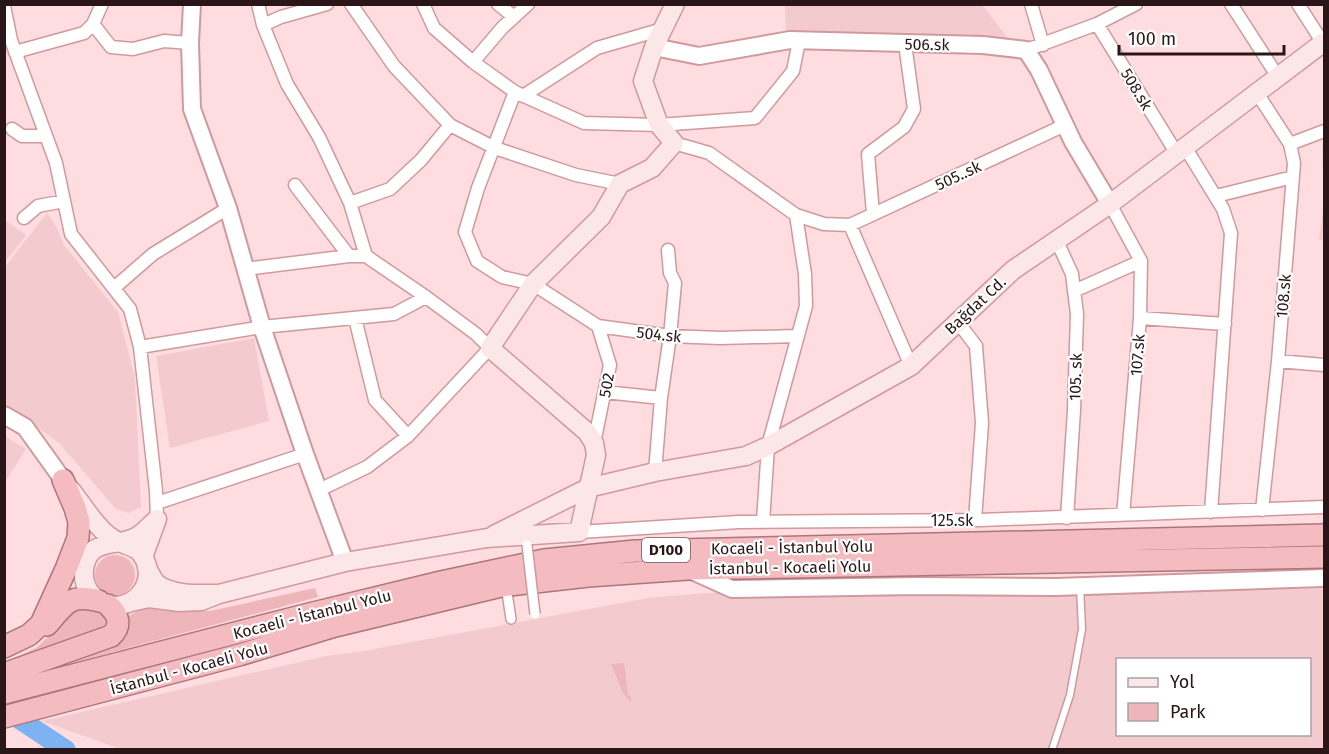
<svg xmlns="http://www.w3.org/2000/svg" width="1329" height="754" viewBox="0 0 1329 754" font-family="'Fira Sans',sans-serif">
<style>
.built{fill:#f3cbcf;fill-rule:evenodd}
.green{fill:#eeb5ba}
.lines{fill:none;stroke-linecap:round;stroke-linejoin:round}
.river{stroke:#7db3f0;stroke-width:20}
.service-casing{stroke:#cf999e;stroke-width:9}
.pedestrian-casing{stroke:#cf999e;stroke-width:12}
.minor-casing{stroke:#cf999e;stroke-width:15}
.tertiary-casing{stroke:#cf999e;stroke-width:20}
.secondary-casing{stroke:#cf999e;stroke-width:21}
.trunk-casing{stroke:#ab767b;stroke-width:24}
.service{stroke:#fff;stroke-width:6}
.pedestrian{stroke:#fff;stroke-width:9}
.minor{stroke:#fff;stroke-width:12}
.tertiary{stroke:#fff;stroke-width:16}
.secondary{stroke:#fbe6e8;stroke-width:18}
.trunk{stroke:#f4bbc0;stroke-width:21}
.pedestrian-bridge-casing{stroke:#cf999e;stroke-width:12;stroke-linecap:butt}
.pedestrian-bridge{stroke:#fff;stroke-width:9}
.labels{text-anchor:middle;stroke-width:4.5;stroke-linejoin:round;paint-order:stroke}
.shield{fill:#fff;stroke:#6a5c5d;stroke-width:1.5}
.shield-label{font-size:15px;font-weight:bold;fill:#2a1618}
.street-label{font-size:16px;fill:#2a1618;stroke:#fff}
</style>
<rect width="100%" height="100%" fill="#ffdcdf"/>
<!-- built -->
<path class="built" d="M785 5H979L984 7 1010 41 786 32Z
M1324 144V241L1319 240 1324 203 1322 145Z
M47 213 56 226 64 245 118 312 135 378 141 507 129 513 116 509 59 443 5 404 4 268Z
M5 220 26 235 5 262Z
M254 338 269 421 170 448 156 356Z
M5 436 26 449 5 482Z
M1324 589V749L123 750 42 721 326 656 358 652 648 598 705 593ZM1118 660H1310V734H1118Z"/>
<!-- green -->
<path class="green" d="M95 575a20 20 0 1 1 40 0a20 20 0 1 1-40 0Z
M315 588 318 597 38 672 142 608 155 605 210 611Z
M86 604 105 616 107 627 5 667V662L36 648 49 636 61 616Z
M624 663 628 694 631 697V702L623 693 611 664Z"/>
<g class="lines">
<!-- river -->
<path class="river" d="M4 709 66 750"/>
<defs>
<path id="service" d="M1052 750 1070 695 1082 629 1080 586"/>
<path id="pedestrian" d="M506 586 511 619"/>
<path id="minor" d="M258 4 263 25 287 84 319 137 350 203 366 256 426 297 476 334 490 348 408 436 367 467 317 491
M351 4 394 66 450 125 495 148 576 175 620 184
M423 4 434 28 473 62 515 92 584 123 659 125 755 118 793 71 799 41
M498 4 514 17
M1031 4 1043 45
M1231 4 1278 77
M1298 4 1323 43
M4 6 11 40 56 163 71 234 130 309 140 347 156 491 157 519
M93 24 111 47 133 49 164 41 190 43
M1097 24 1177 154
M263 25 281 17 327 4
M1026 50 1097 24 1136 4
M15 52 84 33 93 24 102 4
M473 62 502 28 528 4
M515 92 478 188 465 232 477 261 502 277 533 284 598 326 670 336 720 338 797 336
M1257 93 1290 144 1294 163 1278 361 1262 510
M523 96 597 48 663 29
M12 129 22 136H46
M674 143 709 153 796 215 824 224 850 225 911 366
M1290 144 1324 131
M1185 147 1223 209 1231 233 1211 512
M295 185 349 256
M1216 196 1293 177
M350 203 390 189 421 160 450 125
M1110 204 1141 261 1140 318 1123 515
M873 214 868 154 904 127 914 109 905 44
M24 218 38 206 64 201
M850 225 1065 125
M1056 239 1072 274 1077 314 1074 410 1067 518
M245 269 349 256H366
M114 288 153 254 228 208
M1074 291 1141 261
M355 318 375 400 408 436
M1140 318 1225 324
M957 321 976 346 982 423 975 520
M140 347 262 327 394 314 426 297
M1278 361 1324 365
M605 392 661 398
M594 443 610 365 598 326
M655 472 661 398 670 336 675 283 670 273 668 250
M157 503 305 454
M763 522 768 446 806 306 805 274 796 215
M579 532 739 522 980 520 1324 507"/>
<path id="tertiary" d="M192 4 190 43 192 109 228 208 262 327 305 454 345 562
M654 47 699 56 790 40 983 45 1026 50 1039 70 1073 142 1110 204
M4 415 25 427 63 480
M692 571 732 589 916 586 1056 587 1324 578"/>
<path id="secondary" d="M71 490C83 505 100 534 117 541 132 548 142 547 147 566 151 584 139 601 122 605 113 607 104 605 96 599 88 592 83 582 84 571 87 537 115 548 136 537 144 533 150 525 157 519L143 557
M494 535 588 488 655 472 746 456 768 446 911 366 1013 270 1110 204 1324 42
M219 594 345 562 487 538 579 532 596 455 594 443 587 432 490 348 533 284 601 217 620 184 652 168 674 143 659 125 643 81 654 47 675 4
M131 602 149 598 179 602 201 601 219 594C201 594 173 596 157 584 153 580 150 573 147 568"/>
<path id="trunk" d="M47 625C65 604 70 593 99 601
M4 647 29 635 41 624 66 569 78 538 79 522 75 508 63 480
M4 674 111 636C122 626 119 615 108 605
M4 693 305 615 441 582 544 560 635 551 1324 535
M4 717 239 655 335 626 501 586 588 576 688 569 1324 557"/>
</defs>
<!-- service casing -->
<use href="#service" class="service-casing"/>
<!-- pedestrian casing -->
<use href="#pedestrian" class="pedestrian-casing"/>
<!-- minor casing -->
<use href="#minor" class="minor-casing"/>
<!-- tertiary casing -->
<use href="#tertiary" class="tertiary-casing"/>
<!-- secondary casing -->
<use href="#secondary" class="secondary-casing"/>
<!-- trunk casing -->
<use href="#trunk" class="trunk-casing"/>
<!-- service -->
<use href="#service" class="service"/>
<!-- pedestrian -->
<use href="#pedestrian" class="pedestrian"/>
<!-- minor -->
<use href="#minor" class="minor"/>
<!-- tertiary -->
<use href="#tertiary" class="tertiary"/>
<!-- secondary -->
<use href="#secondary" class="secondary"/>
<!-- trunk -->
<use href="#trunk" class="trunk"/>
<defs>
<path id="pedestrian-bridge" d="M527 545 535 614"/>
</defs>
<!-- pedestrian-bridge casing -->
<use href="#pedestrian-bridge" class="pedestrian-bridge-casing"/>
<!-- pedestrian-bridge -->
<use href="#pedestrian-bridge" class="pedestrian-bridge"/>
</g>
<g class="labels">
<!-- shield labels -->
<rect class="shield" x="642" y="538" width="48" height="24" rx="4.5"/>
<g class="shield-label">
<text x="666" y="555">D100</text>
</g>
<!-- street labels -->
<g class="street-label">
<text transform="translate(927 44) rotate(1)" y="6">506.sk</text>
<text transform="translate(1137 89) rotate(59)" y="6">508.sk</text>
<text transform="translate(958 175) rotate(-25)" y="6">505..sk</text>
<text transform="translate(1283 296) rotate(-85)" y="6">108.sk</text>
<text transform="translate(975 305) rotate(-43)" y="6">Bağdat Cd.</text>
<text transform="translate(659 334) rotate(6)" y="6">504.sk</text>
<text transform="translate(1137 355) rotate(-85)" y="6">107.sk</text>
<text transform="translate(1075 377) rotate(-88)" y="6">105. sk</text>
<text transform="translate(606 385) rotate(-80)" y="6">502</text>
<text x="952" y="526">125.sk</text>
<text transform="translate(792 547) rotate(-1)" y="6">Kocaeli - İstanbul Yolu</text>
<text transform="translate(790 567) rotate(-1)" y="6">İstanbul - Kocaeli Yolu</text>
<text transform="translate(312 614) rotate(-14)" y="6">Kocaeli - İstanbul Yolu</text>
<text transform="translate(189 668) rotate(-15)" y="6">İstanbul - Kocaeli Yolu</text>
</g>
</g>
<!-- border -->
<rect width="1329" height="754" fill="none" stroke="#2a1618" stroke-width="12"/>
<!-- legend -->
<rect x="1116" y="658" width="195" height="78" fill="#ffffff" stroke="#aaa2a3" stroke-width="1.5"/>
<rect x="1128" y="678" width="30" height="9" fill="#fbe6e8" stroke="#aaa2a3" stroke-width="1.5"/>
<text x="1170" y="688" font-size="18" fill="#2a1618">Yol</text>
<rect x="1128" y="703" width="30" height="18" fill="#eeb5ba" stroke="#aaa2a3" stroke-width="1.5"/>
<text x="1170" y="718" font-size="18" fill="#2a1618">Park</text>
<!-- scale -->
<path d="M1119 45v9h165v-9" fill="none" stroke="#2a1618" stroke-width="3"/>
<text x="1128" y="45" font-size="18" fill="#2a1618" stroke="#ffffff" stroke-width="4.5" paint-order="stroke">100 m</text>
</svg>
